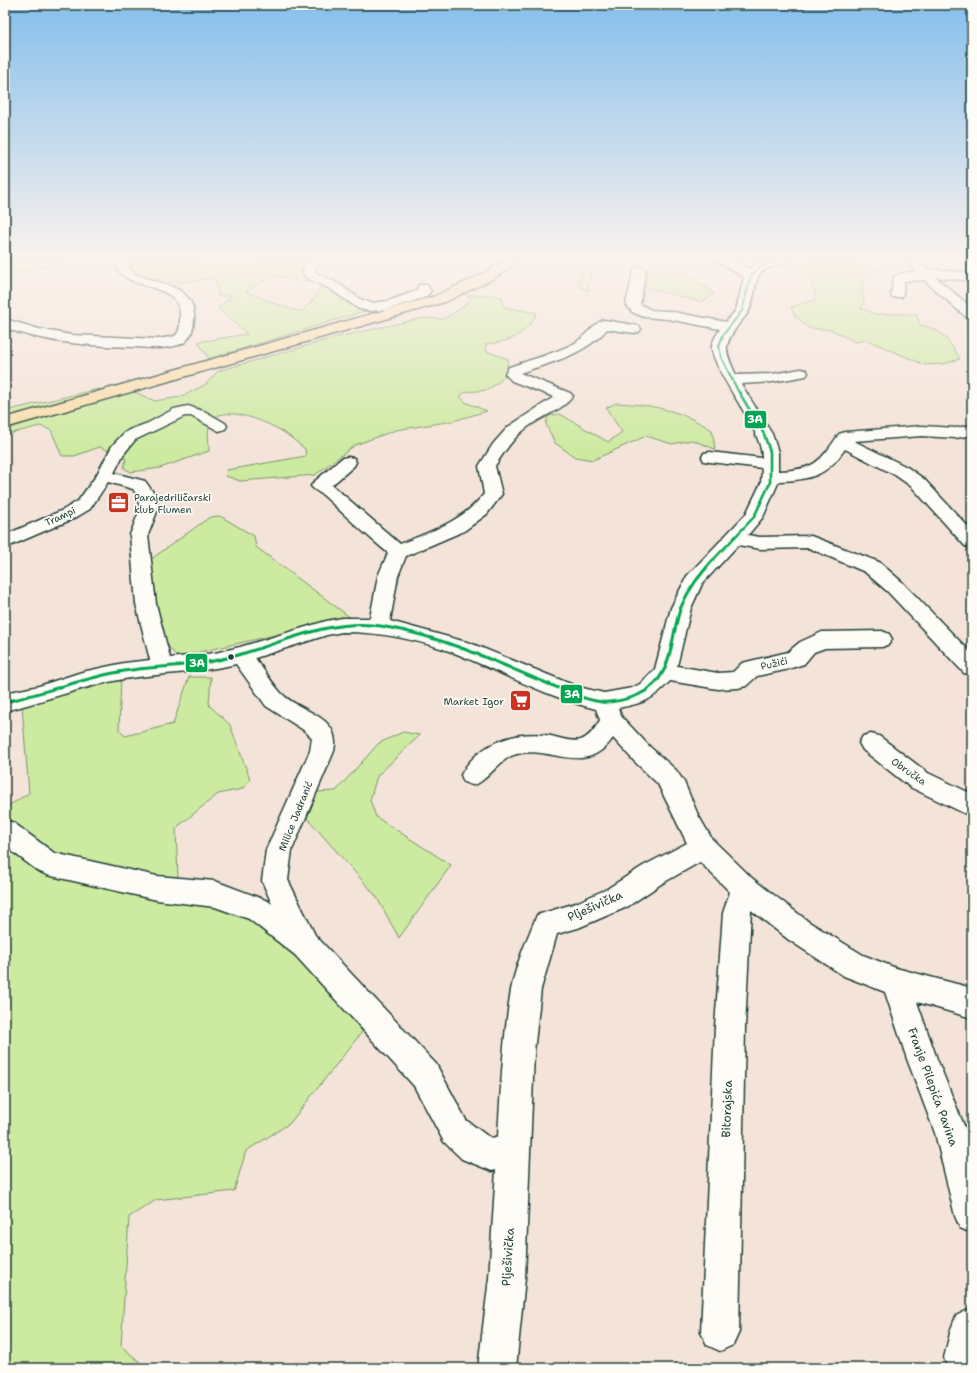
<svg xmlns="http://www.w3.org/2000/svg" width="977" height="1373" viewBox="0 0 977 1373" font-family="'Shantell Sans',sans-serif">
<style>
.green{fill:#cdeaa1;stroke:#76946a}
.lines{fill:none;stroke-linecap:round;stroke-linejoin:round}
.minor-casing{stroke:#1f3d34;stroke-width:3}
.major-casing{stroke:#1f3d34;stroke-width:3}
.minor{fill:#fdfcf7;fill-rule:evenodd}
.major{fill:#f9deab;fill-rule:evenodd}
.bus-1-far2-casing{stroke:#fdfcf7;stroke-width:4}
.bus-1-far1-casing{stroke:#fdfcf7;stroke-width:5}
.bus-1-casing{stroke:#fdfcf7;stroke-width:6}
.bus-1-far2{stroke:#00a651;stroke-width:2}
.bus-1-far1{stroke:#00a651;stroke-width:2.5}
.bus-1{stroke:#00a651;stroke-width:3}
.bus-dot{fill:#1f3d34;stroke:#fdfcf7;stroke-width:1.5}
.labels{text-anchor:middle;stroke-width:3.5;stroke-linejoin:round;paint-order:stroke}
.poi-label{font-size:10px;fill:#1f3d34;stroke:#fdfcf7;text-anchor:start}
.street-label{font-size:10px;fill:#1f3d34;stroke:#fdfcf7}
.near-street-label{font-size:12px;fill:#1f3d34;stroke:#fdfcf7}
.line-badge{stroke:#fdfcf7;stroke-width:1.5}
.badge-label{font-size:11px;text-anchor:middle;font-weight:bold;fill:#fff}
</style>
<rect width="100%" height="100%" fill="#f4e3d8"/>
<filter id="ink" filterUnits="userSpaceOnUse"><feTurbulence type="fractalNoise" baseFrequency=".025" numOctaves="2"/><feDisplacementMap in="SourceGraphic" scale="8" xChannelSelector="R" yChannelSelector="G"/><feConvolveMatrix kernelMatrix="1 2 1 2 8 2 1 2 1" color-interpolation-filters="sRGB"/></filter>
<g filter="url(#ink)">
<!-- green -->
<path class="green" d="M5 259H80L22 271 5 277Z
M130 259H308L303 269 307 280 303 282 274 275 246 292C260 296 291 312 302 311L314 299 321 286 327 285 368 310 209 359 198 342 247 334 218 308 232 296H218L216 278 194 281 163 283 132 274Z
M593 259H600L592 267 588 291 579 287 580 274Z
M837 260 879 270 864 277 862 290 864 303 861 308 875 314H916L920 325C944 330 948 340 960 359L944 364 925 365 867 340 855 342 832 330 808 328 795 316 791 307 815 300V293L801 260Z
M672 264 715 294 701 302 643 287V271L660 270Z
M466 295H491L502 297 504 307 537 313C524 336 511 342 486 344V351L508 359 506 376 488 390 466 392 460 396 465 402 487 411 453 421 396 430 355 445 315 475 240 481 226 476 227 470 306 456 305 449C297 443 289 435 280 430 266 422 220 402 210 423 207 430 209 443 209 451L160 468 131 472 124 468 126 459 100 447 74 456H62L51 430 40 426 5 435V411L98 389 137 393 155 401 180 397 205 385 218 371 337 337 423 318 444 319 463 307 471 298Z
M616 403C654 405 680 410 712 430L715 449 692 440 672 444 646 436 593 460 575 457 555 443 546 424 548 416 560 414 608 442 622 432 606 408Z
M220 516 254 536 256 547 351 618 177 657 165 642 147 562 210 517Z
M189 677H211L209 705 230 725 250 779 242 789 218 794 176 828 178 878 254 906 336 984 362 1032 290 1123 246 1151 234 1191 156 1200 129 1217 121 1346 147 1368H5V808L29 793 22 706 121 678 119 730 125 736 173 724Z
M403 732 420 735 377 776 370 800 376 817 451 865 399 938 376 896 307 818 316 792 336 791 379 743Z"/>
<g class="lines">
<defs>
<path id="minor" d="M118 259H130L129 268 134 273C157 285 197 284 194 320 193 329 192 336 185 342 171 350 152 348 136 347 91 346 47 343 5 328V319L39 329 71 335 158 339 175 336C180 332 180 325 180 319 184 282 134 293 117 269Z
M309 259H321L315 269 316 273 339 284 360 299 371 303 388 301 416 291 419 285H427L431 291 426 297 385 310 371 311 359 309 330 289 307 278 303 273V269Z
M713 259H729L749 269 766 259H790L788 262C746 272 762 278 749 311 746 316 741 321 738 325 722 348 725 350 736 375L772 374 801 369 806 370 808 373 806 376 772 382 741 384 772 434 778 452V471C815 470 820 462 839 434L845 432 922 426 956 428 972 425V435L956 438 922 436 854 441 907 467 924 479 972 531V548L965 546 912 487 895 475 845 449C827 476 810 480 779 481L763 517 748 535 760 537 811 536 879 562 902 582 972 654V675L964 673 888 592 865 572 809 548 760 549 738 545 702 584 691 608 677 666 718 673 733 672 742 663 788 652 800 642 822 632 882 631 889 634 892 639 889 644 882 647 825 648 814 652 804 664 785 670 757 676 746 686 738 688 718 689 670 681C651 701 644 703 618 708L621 716 650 747 676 770 684 782 698 815 712 839 753 879 809 922 863 955 896 968 972 988V1018L917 1002 937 1059 967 1133 972 1151V1233L960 1228 955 1216 935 1133 907 1059 885 992 844 976 789 940 751 910 745 1027 739 1332 733 1345 720 1351 707 1345 701 1332 715 1027 723 913 730 892 700 862 661 884 627 907 578 928 557 934 541 989 534 1052 525 1278 516 1368H478L489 1278 496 1170 492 1171 462 1159 444 1142 414 1086 295 955 249 919 215 907 157 900 47 875 38 871 5 846V820L14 823 54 853 157 876 215 881 268 901 272 904 262 881 266 850 310 751 312 738 305 731 266 706 236 664C199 673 161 673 124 679 83 686 45 701 5 711V693L39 686 82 672 124 663 150 660 136 604 130 535 140 509 137 495 133 489 108 482 90 509 75 518 5 548V535L63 510 78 501 96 476 112 446 123 434 129 430 148 423 174 409 188 406 206 412 225 423 227 426 225 429 219 431 191 416H185L135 440 123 455 114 473 145 481 155 495 158 509 148 535 156 604 170 658 215 653 240 647 326 621 342 618H370L378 576 388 553C366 535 345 515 323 495 319 492 315 491 311 486L314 482 342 458 348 457 354 458 356 462 354 466 332 485 400 544C432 531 463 521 484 494L479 466 493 444 508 427 554 397 512 381 505 374 509 367C530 360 553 354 573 344 584 339 594 322 604 320L634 325 639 326 641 329 639 332 634 333 607 329C585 355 552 362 520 373L570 393 573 396C564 409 545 415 532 424 516 434 505 450 495 466L502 494 487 514 464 531 406 556 398 576 390 621 470 643 578 687 604 693 632 688 640 684 655 669 671 608 687 576 746 514 761 483 762 468 710 462 704 461 702 457 704 453 710 452 762 458C762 431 729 393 718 366 715 360 711 352 712 346 713 340 717 334 720 329L668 319 644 317 632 312 626 304 634 270 640 266 646 270 640 304 651 310 668 311 726 322 736 310 744 277ZM342 632C381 632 421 640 457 654 503 673 547 697 596 709L600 720C596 727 590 737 581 740 570 743 556 736 545 735 512 731 476 745 461 775L464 782C467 783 471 785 473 785 482 785 498 763 509 757 545 739 583 781 613 738L634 761 658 784 687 843 643 866 607 889 576 903 537 915C527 939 516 964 511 990 503 1038 501 1088 498 1136L492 1138 486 1135 466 1120 436 1064 315 935 288 880 292 850 334 751C342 715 300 713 281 693 272 683 264 670 255 658L327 635Z
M904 259H917L926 269 972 273V281L935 277 972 308V319L967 318 924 280 904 281 903 294 902 297H892L891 294 894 276 907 272H916Z
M871 734 879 736 928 773 972 794V817L910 787 863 750 859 743 863 736Z
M972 1308V1368H948L944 1358 951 1329 956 1316Z"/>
<path id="major" d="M505 259H520L495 278 445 302 5 428V418L435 296 487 272Z"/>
</defs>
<!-- minor casing -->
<use href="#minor" class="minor-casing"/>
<!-- major casing -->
<use href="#major" class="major-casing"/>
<!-- minor -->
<use href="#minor" class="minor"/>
<!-- major -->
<use href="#major" class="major"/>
<defs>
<path id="bus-1-far2" d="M739 393 721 357 719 346 723 335 742 311 751 275 762 266 781 259"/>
<path id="bus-1-far1" d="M712 561 754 517 770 483V452L764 434 739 392"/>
<path id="bus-1" d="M5 702C45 693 83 678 124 671 155 666 187 667 218 660 272 649 325 617 381 626 409 631 438 639 464 649 491 659 517 671 544 682 563 690 581 699 602 702 612 703 629 699 638 695 675 679 669 639 681 607 689 588 700 575 713 560"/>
</defs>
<!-- bus-1-far2 casing -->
<use href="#bus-1-far2" class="bus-1-far2-casing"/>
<!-- bus-1-far1 casing -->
<use href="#bus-1-far1" class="bus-1-far1-casing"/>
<!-- bus-1 casing -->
<use href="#bus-1" class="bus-1-casing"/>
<!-- bus-1-far2 -->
<use href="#bus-1-far2" class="bus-1-far2"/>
<!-- bus-1-far1 -->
<use href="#bus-1-far1" class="bus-1-far1"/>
<!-- bus-1 -->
<use href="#bus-1" class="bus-1"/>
</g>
</g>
<!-- sky -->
<linearGradient id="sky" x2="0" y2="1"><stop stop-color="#86bfec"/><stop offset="0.57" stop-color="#faf2ed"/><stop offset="1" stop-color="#faf2ed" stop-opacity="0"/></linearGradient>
<rect width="977" height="452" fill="url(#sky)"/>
<!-- icons -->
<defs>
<symbol id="office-square" viewBox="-11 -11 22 22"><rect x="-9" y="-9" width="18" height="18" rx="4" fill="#c8321e" stroke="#fdfcf7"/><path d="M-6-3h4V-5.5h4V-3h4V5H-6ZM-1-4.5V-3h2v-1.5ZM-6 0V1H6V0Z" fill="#fff"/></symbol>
<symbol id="supermarket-square" viewBox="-11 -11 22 22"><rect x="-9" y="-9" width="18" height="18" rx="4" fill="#c8321e" stroke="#fdfcf7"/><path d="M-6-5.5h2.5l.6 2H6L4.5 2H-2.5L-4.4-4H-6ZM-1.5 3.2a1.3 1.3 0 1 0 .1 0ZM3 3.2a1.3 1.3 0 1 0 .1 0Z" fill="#fff"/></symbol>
</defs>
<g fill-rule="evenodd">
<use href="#office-square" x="106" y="490" width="25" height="25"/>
<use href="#supermarket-square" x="508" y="688" width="25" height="25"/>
</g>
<!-- markers -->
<circle class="bus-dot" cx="231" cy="657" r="3.5"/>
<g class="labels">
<!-- poi labels -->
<g class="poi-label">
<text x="134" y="501">Parajedriličarski<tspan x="134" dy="12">klub Flumen</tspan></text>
<text x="504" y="705" text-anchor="end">Market Igor</text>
</g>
<!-- street labels -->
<g class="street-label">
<text transform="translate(60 516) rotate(-25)" y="4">Trampi</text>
<text transform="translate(774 663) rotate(-13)" y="4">Pužići</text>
<text transform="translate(909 771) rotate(35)" y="4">Obručka</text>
<text transform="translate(295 816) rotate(-68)" y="4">Milice Jadranić</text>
</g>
<!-- near-street labels -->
<g class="near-street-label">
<text transform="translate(595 906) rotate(-24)" y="4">Plješivička</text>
<text transform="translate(933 1087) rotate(70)" y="4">Franje Pilepića Pavina</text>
<text transform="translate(727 1109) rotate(-88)" y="4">Bitorajska</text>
<text transform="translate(508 1257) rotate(-86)" y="4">Plješivička</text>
</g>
</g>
<g class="line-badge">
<rect x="744" y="410" width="23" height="19" rx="4" fill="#00a651"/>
<rect x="185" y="653" width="23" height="20" rx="4" fill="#00a651"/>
<rect x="560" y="684" width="23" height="20" rx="4" fill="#00a651"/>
</g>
<g class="badge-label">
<text x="755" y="423">3A</text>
<text x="197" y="667">3A</text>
<text x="572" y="698">3A</text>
</g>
<!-- margin -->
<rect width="977" height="1373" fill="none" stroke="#fdfcf7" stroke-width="20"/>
<rect x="10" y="10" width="957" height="1353" fill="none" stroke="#1f3d34" stroke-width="1.5" filter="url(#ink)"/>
</svg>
